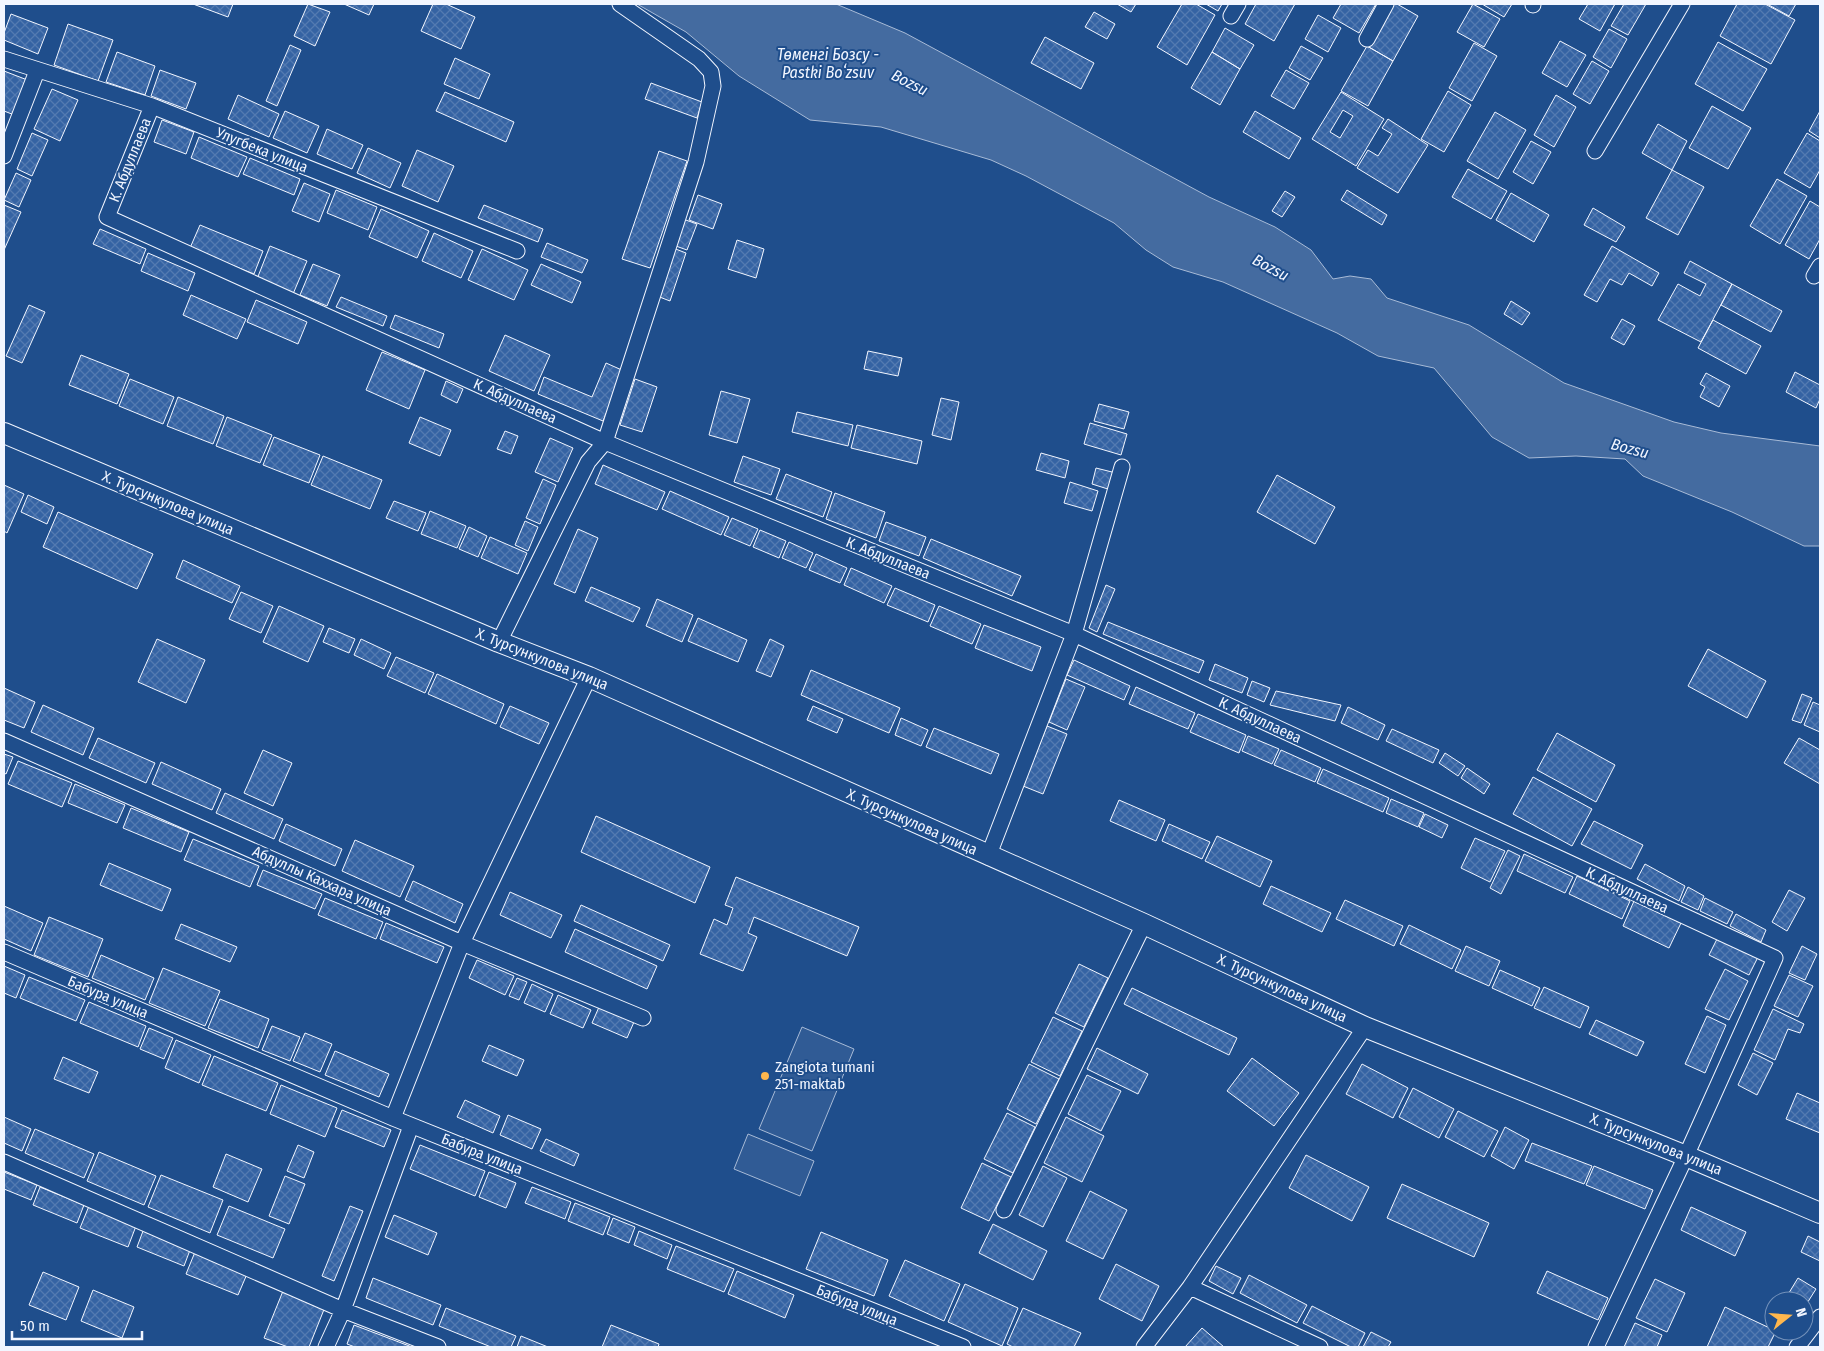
<svg xmlns="http://www.w3.org/2000/svg" width="1824" height="1351" viewBox="0 0 1824 1351" font-family="'Fira Sans Condensed',sans-serif">
<style>
.built{fill:#305b95;stroke:#a8bbd7}
.water{fill:#446ba0;stroke:#a8bbd7}
.building{fill:url(#building-cross-hatch);stroke:#f2f6ff;fill-rule:evenodd}
.lines{fill:none;stroke-linecap:round;stroke-linejoin:round}
.minor-casing{stroke:#f2f6ff;stroke-width:17}
.tertiary-casing{stroke:#f2f6ff;stroke-width:22}
.minor{stroke:#1f4e8c;stroke-width:15}
.tertiary{stroke:#1f4e8c;stroke-width:20}
.poi-dot{fill:#ffb74d;stroke:#1f4e8c;stroke-width:2}
.labels{text-anchor:middle;stroke-width:4;stroke-linejoin:round;paint-order:stroke}
.street-label{font-size:15px;fill:#f2f6ff;stroke:#1f4e8c}
.poi-label{font-size:15px;fill:#f2f6ff;stroke:#1f4e8c;text-anchor:start}
.water-label{font-size:16px;font-style:italic;fill:#f2f6ff;stroke:#1f4e8c}
</style>
<defs>
<pattern id="building-cross-hatch" width="8" height="8" patternUnits="userSpaceOnUse" patternTransform="scale(1.25)"><rect width="8" height="8" fill="#3563a3"/><path d="M0 0l8 8M0 8l8-8" fill="none" stroke="#537ab1"/></pattern>
</defs>
<rect width="100%" height="100%" fill="#1f4e8c"/>
<!-- built -->
<path class="built" d="M802 1027 854 1049 812 1151 759 1129Z
M748 1134 814 1161 800 1196 734 1169Z"/>
<!-- water -->
<path class="water" d="M637 4H836L905 33 1209 197 1275 227 1311 250 1333 279 1350 276 1371 279 1387 298 1469 325 1564 383 1674 422 1721 433 1820 446V546H1804L1732 512 1643 476 1625 459 1576 456 1529 458 1492 437 1434 368 1378 356 1337 333 1223 282 1173 267 1146 250 1114 223 1026 176 991 160 881 127 810 120 739 76 686 32Z"/>
<!-- building -->
<path class="building" d="M193 4H233L228 17Z
M308 4 330 12 315 46 294 36Z
M344 4H374L369 15Z
M433 4H446L475 17 461 49 421 31Z
M1117 4H1136L1131 12Z
M1182 4H1196L1215 15 1187 65 1157 47Z
M1206 4H1222L1218 11Z
M1256 4H1295L1274 41 1245 24Z
M1341 4H1376L1359 33 1333 18Z
M1391 4H1397L1418 16 1393 61 1367 46Z
M1473 4 1500 19 1484 47 1457 32Z
M1482 4H1512L1504 17Z
M1588 4H1615L1600 31 1579 19Z
M1624 4H1646L1628 35 1611 26Z
M1737 4H1765L1795 20 1771 64 1720 36Z
M1767 4H1796L1789 16Z
M1094 12 1115 24 1107 39 1085 27Z
M11 14 48 28 38 54 4 40V33Z
M1318 15 1341 28 1328 52 1305 39Z
M68 24 113 40 98 81 54 65Z
M1225 28 1254 45 1240 69 1212 52Z
M1609 29 1627 39 1611 68 1593 57Z
M1045 37 1094 63 1081 89 1031 63Z
M1560 41 1586 55 1567 87 1542 73Z
M1718 42 1767 69 1743 111 1695 84Z
M1474 43 1497 56 1472 101 1449 88Z
M290 45 301 50 277 106 266 101Z
M1301 46 1323 58 1310 80 1289 68Z
M1367 46 1393 61 1368 106 1341 91Z
M117 52 155 66 145 95 106 82Z
M1212 52 1240 69 1220 105 1191 88Z
M455 58 490 74 479 99 444 84Z
M1592 61 1609 71 1590 104 1573 94Z
M160 70 196 83 186 109 151 96Z
M1286 70 1309 83 1294 109 1271 96Z
M4 71 30 81 17 116 4 111Z
M651 83 702 102 697 118 645 99Z
M52 89 78 100 60 141 34 129Z
M1448 91 1471 105 1444 152 1421 139Z
M445 92 514 122 506 142 436 111Z
M1341 92 1384 119 1356 166 1312 139ZM1343 110 1353 116 1340 138 1330 132Z
M238 95 279 114 269 137 228 119Z
M1556 95 1576 107 1554 147 1534 135Z
M1712 106 1751 128 1728 169 1689 148Z
M285 111 319 126 307 153 273 138Z
M1255 111 1301 138 1289 159 1243 132Z
M1820 111V138L1809 131Z
M1495 112 1526 130 1498 179 1467 161Z
M1388 119 1428 145 1398 193 1357 168 1368 150 1378 156 1392 134 1382 128Z
M162 120 194 132 186 154 154 142Z
M1658 124 1687 141 1672 170 1642 153Z
M327 129 363 145 352 169 317 154Z
M32 133 48 140 32 176 17 169Z
M1807 133 1820 141V170L1810 188 1784 173Z
M199 137 247 157 238 177 191 158Z
M1531 141 1551 152 1533 184 1513 172Z
M368 148 401 163 390 188 357 173Z
M417 150 454 166 438 202 402 186Z
M659 151 687 161 650 268 622 259Z
M250 158 300 179 294 195 243 174Z
M1468 169 1507 191 1491 219 1452 197Z
M1672 170 1704 187 1678 235 1646 218Z
M16 173 31 180 19 207 4 200Z
M1777 179 1807 196 1780 244 1750 226Z
M304 183 330 194 319 222 292 211Z
M336 190 377 207 368 230 327 213Z
M1347 190 1387 215 1382 225 1341 200Z
M1285 191 1295 197 1282 217 1272 211Z
M1511 193 1549 215 1534 242 1496 220Z
M698 195 722 204 713 229 689 220Z
M1810 201 1820 207V239L1809 259 1785 245Z
M4 205 21 212 4 250Z
M484 205 543 229 538 242 478 218Z
M1593 208 1625 227 1616 242 1584 225Z
M381 209 429 231 417 258 369 237Z
M683 219 697 224 687 250 673 245Z
M200 225 263 251 254 274 190 248Z
M100 229 146 249 140 264 93 244Z
M434 233 473 251 461 278 422 261Z
M737 240 764 249 756 278 728 269Z
M547 243 588 260 582 273 541 257Z
M270 246 307 261 293 294 257 279Z
M1612 246 1659 273 1652 286 1629 273 1622 285 1610 279 1597 302 1584 295Z
M673 248 686 253 670 301 657 296Z
M482 249 528 270 514 300 468 280Z
M148 253 195 273 188 291 141 271Z
M1690 261 1732 284 1701 342 1658 320 1678 284 1700 296 1706 284 1684 273Z
M313 264 340 275 327 306 300 295Z
M541 264 581 282 572 303 531 285Z
M1732 284 1782 311 1771 332 1721 305Z
M191 295 246 319 237 339 183 315Z
M341 297 387 316 383 326 336 307Z
M256 300 307 322 298 344 247 322Z
M1511 301 1530 313 1522 325 1504 314Z
M29 305 45 312 22 363 6 356Z
M395 315 444 334 439 348 390 328Z
M1622 319 1635 326 1624 345 1611 338Z
M1713 320 1761 346 1746 374 1698 348Z
M505 335 550 355 534 391 489 371Z
M868 351 902 358 898 376 864 369Z
M382 352 425 370 409 409 366 390Z
M81 355 129 374 117 404 69 385Z
M606 363 624 371 603 421 538 394 544 377 592 397Z
M1795 372 1820 385V399L1816 408 1786 392Z
M1706 373 1730 386 1719 407 1700 397 1705 387 1700 384Z
M130 379 174 397 163 424 119 406Z
M635 379 657 387 642 432 620 425Z
M446 381 463 389 457 403 441 395Z
M721 391 750 399 737 443 709 435Z
M178 397 224 416 213 444 167 426Z
M941 398 959 402 951 440 932 435Z
M1099 404 1129 412 1124 429 1094 421Z
M797 412 853 425 848 446 792 432Z
M227 417 272 435 260 463 216 446Z
M420 417 451 430 440 456 409 443Z
M1090 423 1127 434 1121 455 1084 444Z
M857 425 922 441 917 464 851 448Z
M505 431 518 436 511 454 497 449Z
M274 437 320 455 309 483 263 465Z
M550 438 573 448 558 482 535 472Z
M1041 453 1069 461 1065 478 1036 470Z
M323 456 382 480 370 509 311 485Z
M743 456 780 469 771 495 734 482Z
M603 465 665 492 657 510 595 484Z
M1096 468 1116 473 1111 490 1092 484Z
M786 474 832 492 823 517 776 499Z
M1277 475 1335 507 1315 544 1257 512Z
M543 479 556 485 540 524 526 518Z
M1070 482 1098 491 1092 511 1064 503Z
M4 485 24 494 7 533 4 531Z
M670 491 729 517 721 535 662 509Z
M835 493 885 512 876 538 826 519Z
M28 495 54 507 47 524 21 512Z
M394 501 426 513 418 531 386 518Z
M430 511 466 526 457 548 421 534Z
M58 512 153 554 137 589 43 547Z
M732 518 758 529 750 546 724 535Z
M525 521 538 527 528 551 515 545Z
M886 522 926 537 919 556 879 541Z
M469 527 487 536 478 557 459 549Z
M578 529 598 538 575 593 554 584Z
M760 530 786 541 779 558 753 547Z
M490 537 527 553 518 574 481 558Z
M931 539 1021 576 1012 596 923 558Z
M789 542 813 553 806 568 782 558Z
M816 554 847 568 840 583 809 570Z
M183 560 240 586 232 603 176 578Z
M851 568 892 586 884 603 844 585Z
M1106 585 1115 589 1097 632 1089 628Z
M591 587 640 608 633 622 585 601Z
M895 588 935 605 928 622 887 605Z
M241 592 273 606 261 633 229 619Z
M657 599 693 615 682 642 646 626Z
M279 606 324 626 308 662 263 642Z
M939 606 981 624 972 644 930 626Z
M698 618 747 640 738 662 688 641Z
M1108 622 1204 661 1199 673 1103 634Z
M984 625 1041 647 1032 671 975 648Z
M329 628 355 639 349 653 323 642Z
M157 639 205 660 186 703 138 682Z
M361 639 391 653 384 669 354 655Z
M770 639 784 646 771 677 756 671Z
M1708 649 1766 681 1747 718 1688 686Z
M396 657 434 673 425 693 387 676Z
M1074 660 1130 686 1124 700 1067 675Z
M1215 664 1248 678 1242 693 1209 680Z
M811 670 900 708 889 733 801 695Z
M437 674 504 704 496 724 428 694Z
M1066 679 1085 687 1067 730 1049 722Z
M1252 681 1270 688 1264 702 1247 695Z
M1136 687 1195 713 1188 729 1129 704Z
M4 688 35 702 24 728 4 720Z
M1276 691 1341 705 1335 721 1270 705Z
M1802 694 1812 698 1801 723 1792 720Z
M1813 702 1820 705V732L1804 725Z
M43 705 94 728 83 755 31 732Z
M510 706 549 723 539 744 500 727Z
M813 706 843 719 837 733 807 720Z
M1348 707 1385 725 1378 740 1341 723Z
M1198 714 1246 735 1239 753 1190 732Z
M901 718 928 730 921 746 895 735Z
M1047 726 1067 734 1043 794 1023 786Z
M934 728 999 754 991 774 926 747Z
M1392 729 1439 750 1433 763 1386 741Z
M1557 733 1615 765 1596 802 1537 770Z
M1248 736 1279 749 1272 764 1242 751Z
M98 738 155 763 146 783 89 758Z
M1799 738 1820 750V784L1784 763Z
M263 750 292 763 273 806 244 793Z
M1281 750 1321 768 1315 782 1274 765Z
M1445 753 1465 766 1458 776 1439 763Z
M4 754 13 757 6 774 4 773Z
M18 761 72 783 62 807 8 784Z
M161 762 221 789 212 810 152 784Z
M1467 768 1490 784 1484 794 1461 778Z
M1323 769 1389 798 1383 812 1317 783Z
M1533 777 1592 809 1572 846 1513 814Z
M75 784 125 805 117 823 68 803Z
M225 793 283 819 274 839 216 813Z
M1391 799 1424 813 1418 827 1386 813Z
M1119 800 1165 820 1156 841 1110 821Z
M131 808 189 832 181 852 123 828Z
M1425 814 1448 825 1442 838 1419 827Z
M596 816 710 867 695 903 581 852Z
M1594 821 1643 845 1631 869 1581 844Z
M286 824 342 849 335 866 279 841Z
M1169 824 1210 842 1202 859 1162 841Z
M1217 836 1272 861 1260 887 1205 861Z
M1475 838 1505 851 1490 882 1461 868Z
M193 839 259 866 250 887 184 860Z
M355 840 414 866 400 897 342 871Z
M1508 850 1520 856 1501 894 1490 888Z
M1524 854 1573 877 1565 893 1517 871Z
M109 863 171 889 162 911 100 885Z
M1645 864 1685 886 1679 901 1637 879Z
M263 870 322 894 315 909 257 885Z
M1577 876 1630 901 1622 919 1569 894Z
M736 877 859 927 847 956 754 917 748 933 757 937 743 971 700 954 714 919 727 925 733 908 725 905Z
M413 881 463 904 455 923 405 900Z
M1271 886 1331 913 1322 932 1263 904Z
M1688 887 1704 896 1698 910 1681 902Z
M1789 890 1805 898 1787 931 1772 922Z
M510 892 562 915 551 938 500 915Z
M325 898 383 922 376 939 318 915Z
M1705 898 1733 912 1727 924 1700 911Z
M1345 900 1403 926 1394 946 1336 919Z
M1634 901 1681 923 1669 948 1623 926Z
M581 905 670 945 663 961 574 921Z
M4 906 43 923 31 951 4 939Z
M1736 914 1766 930 1761 942 1730 926Z
M49 917 103 939 88 977 34 955Z
M386 923 444 947 437 963 380 939Z
M181 924 237 947 230 962 175 939Z
M1409 925 1461 950 1452 969 1400 944Z
M575 929 657 966 647 989 565 952Z
M1718 937 1758 957 1749 975 1709 955Z
M1466 946 1500 961 1489 986 1455 971Z
M1802 946 1817 954 1805 980 1789 973Z
M101 955 154 978 145 1000 92 978Z
M477 960 514 976 505 995 469 978Z
M1079 964 1108 978 1084 1027 1055 1013Z
M4 966 25 975 16 998 4 993Z
M163 968 220 991 205 1026 149 1003Z
M1725 969 1748 981 1729 1020 1705 1009Z
M1500 970 1540 988 1532 1006 1492 988Z
M1789 975 1813 986 1798 1017 1774 1006Z
M29 977 85 1000 76 1021 20 998Z
M517 978 527 982 519 1000 509 996Z
M532 984 553 994 545 1012 524 1003Z
M1544 987 1589 1007 1580 1028 1534 1008Z
M1132 988 1237 1038 1229 1055 1124 1004Z
M558 995 591 1010 583 1028 550 1014Z
M220 999 269 1019 258 1048 208 1028Z
M89 1002 146 1026 138 1047 80 1023Z
M599 1007 634 1022 627 1038 592 1023Z
M1773 1009 1804 1024 1800 1033 1788 1029 1775 1060 1754 1050Z
M1707 1016 1726 1025 1705 1073 1685 1064Z
M1053 1017 1082 1031 1060 1076 1031 1062Z
M1596 1020 1644 1042 1637 1056 1589 1034Z
M272 1026 300 1037 290 1061 262 1050Z
M149 1028 173 1038 164 1059 140 1049Z
M305 1033 332 1044 320 1072 293 1061Z
M176 1040 211 1055 199 1083 165 1068Z
M489 1045 524 1060 517 1076 482 1061Z
M1097 1048 1148 1074 1138 1094 1087 1069Z
M335 1051 389 1074 379 1097 325 1075Z
M1753 1053 1773 1063 1757 1095 1738 1085Z
M214 1056 278 1083 266 1111 202 1085Z
M63 1057 98 1072 89 1093 54 1079Z
M1252 1058 1299 1093 1274 1126 1227 1091Z
M1029 1064 1059 1079 1036 1124 1007 1109Z
M1362 1064 1408 1088 1393 1118 1346 1094Z
M1087 1075 1121 1091 1101 1131 1068 1114Z
M281 1085 337 1108 325 1137 270 1114Z
M1413 1088 1454 1109 1439 1138 1399 1117Z
M1797 1093 1820 1103V1133L1786 1119Z
M465 1100 500 1116 493 1133 457 1117Z
M342 1110 391 1130 384 1147 335 1127Z
M1458 1111 1498 1131 1484 1157 1445 1137Z
M1007 1113 1035 1127 1013 1173 984 1159Z
M508 1115 541 1129 532 1149 500 1135Z
M4 1117 31 1129 22 1151 4 1143Z
M1066 1117 1104 1136 1082 1182 1044 1163Z
M1505 1127 1529 1140 1514 1169 1491 1156Z
M35 1129 94 1154 84 1178 25 1153Z
M546 1139 579 1154 574 1166 540 1151Z
M1532 1143 1592 1166 1584 1184 1525 1161Z
M298 1145 314 1152 304 1178 287 1171Z
M420 1145 485 1171 475 1196 410 1169Z
M99 1152 156 1176 144 1205 87 1181Z
M226 1154 262 1169 248 1202 213 1187Z
M1306 1155 1369 1187 1352 1221 1289 1188Z
M982 1163 1011 1177 989 1221 961 1208Z
M1043 1166 1067 1178 1043 1227 1019 1215Z
M1594 1166 1653 1190 1645 1209 1586 1185Z
M4 1172 37 1185 31 1200 4 1189Z
M489 1172 516 1183 506 1208 479 1197Z
M161 1175 223 1200 210 1233 148 1207Z
M285 1176 305 1184 289 1224 269 1216Z
M1402 1184 1489 1223 1474 1257 1387 1218Z
M40 1187 84 1205 77 1223 33 1205Z
M532 1187 571 1202 565 1219 525 1203Z
M1090 1191 1127 1210 1103 1259 1066 1241Z
M575 1203 610 1217 603 1235 568 1221Z
M89 1206 136 1226 128 1247 80 1228Z
M229 1206 285 1229 273 1258 217 1235Z
M350 1206 363 1211 334 1281 322 1276Z
M1691 1207 1746 1232 1735 1256 1681 1230Z
M394 1215 437 1233 428 1255 385 1237Z
M613 1218 635 1227 629 1243 607 1234Z
M993 1224 1047 1251 1033 1280 979 1253Z
M143 1231 190 1250 184 1266 137 1247Z
M639 1231 672 1245 667 1259 634 1245Z
M821 1232 888 1260 874 1296 806 1269Z
M1808 1236 1820 1242V1261L1801 1252Z
M676 1246 734 1269 724 1292 667 1269Z
M195 1252 247 1274 238 1295 186 1274Z
M905 1260 960 1284 944 1321 889 1296Z
M1116 1264 1159 1286 1142 1321 1099 1299Z
M1216 1266 1241 1278 1233 1294 1209 1281Z
M737 1271 794 1295 785 1318 728 1294Z
M1547 1271 1608 1298 1598 1320 1537 1293Z
M43 1272 79 1287 66 1320 29 1305Z
M1249 1275 1307 1305 1297 1323 1240 1293Z
M373 1278 441 1305 433 1325 366 1298Z
M1798 1278 1816 1289 1804 1308V1301H1784Z
M1655 1279 1685 1293 1667 1332 1636 1318Z
M965 1284 1018 1308 1002 1346 948 1322Z
M93 1290 134 1307 122 1338 81 1321Z
M283 1291 325 1307 309 1347H288L264 1338Z
M1312 1306 1365 1333 1358 1347H1351L1303 1323Z
M1725 1307 1776 1331 1768 1347H1707Z
M446 1308 516 1336 511 1347H491L439 1326Z
M1023 1308 1081 1333 1074 1347H1013L1007 1344Z
M1635 1323 1662 1335 1657 1347H1624Z
M354 1325 412 1347H355L347 1344Z
M611 1325 659 1344 658 1347H602Z
M1202 1328 1224 1347H1185Z
M1371 1332 1391 1342 1388 1347H1363Z
M521 1336 548 1347H517Z"/>
<g class="lines">
<defs>
<path id="minor" d="M1533 5V4
M1231 16 1238 4
M1367 39 1386 4
M4 59 152 106 517 251
M152 106 107 217 605 442 1074 634 1775 958 1686 1156 1596 1347
M1595 151 1682 4
M4 156 37 71
M1814 276 1820 266
M499 642 588 462 605 442 696 162 713 86 711 72 699 59 620 4
M4 741 462 943 643 1018
M988 857 1074 634 1122 467
M4 952 393 1118 963 1347
M393 1118 462 943 589 677
M4 1162 343 1310 438 1347
M1004 1210 1144 924
M1190 1287 1320 1347
M326 1347 343 1310 411 1126
M1144 1347 1190 1287 1365 1027
M1797 1347 1820 1317"/>
<path id="tertiary" d="M4 433 499 642 589 677 1144 924 1365 1027 1686 1156 1820 1213"/>
</defs>
<!-- minor casing -->
<use href="#minor" class="minor-casing"/>
<!-- tertiary casing -->
<use href="#tertiary" class="tertiary-casing"/>
<!-- minor -->
<use href="#minor" class="minor"/>
<!-- tertiary -->
<use href="#tertiary" class="tertiary"/>
</g>
<!-- markers -->
<circle class="poi-dot" cx="765" cy="1076" r="5"/>
<g class="labels">
<!-- street labels -->
<g class="street-label">
<text transform="translate(262 150) rotate(22)" y="5">Улугбека улица</text>
<text transform="translate(130 160) rotate(-68)" y="5">К. Абдуллаева</text>
<text transform="translate(515 401) rotate(24)" y="5">К. Абдуллаева</text>
<text transform="translate(168 503) rotate(23)" y="5">Х. Турсункулова улица</text>
<text transform="translate(888 558) rotate(22)" y="5">К. Абдуллаева</text>
<text transform="translate(542 659) rotate(22)" y="5">Х. Турсункулова улица</text>
<text transform="translate(1260 720) rotate(25)" y="5">К. Абдуллаева</text>
<text transform="translate(912 822) rotate(24)" y="5">Х. Турсункулова улица</text>
<text transform="translate(322 881) rotate(24)" y="5">Абдуллы Каххара улица</text>
<text transform="translate(1627 890) rotate(25)" y="5">К. Абдуллаева</text>
<text transform="translate(1282 988) rotate(25)" y="5">Х. Турсункулова улица</text>
<text transform="translate(108 997) rotate(23)" y="5">Бабура улица</text>
<text transform="translate(1656 1144) rotate(22)" y="5">Х. Турсункулова улица</text>
<text transform="translate(482 1154) rotate(22)" y="5">Бабура улица</text>
<text transform="translate(857 1305) rotate(22)" y="5">Бабура улица</text>
</g>
<!-- poi labels -->
<g class="poi-label">
<text x="775" y="1072">Zangiota tumani<tspan x="775" dy="17">251-maktab</tspan></text>
</g>
<!-- water labels -->
<g class="water-label">
<text x="828" y="60">Төменгі Бозсу -<tspan x="828" dy="18">Pastki Boʻzsuv</tspan></text>
<text transform="translate(910 82) rotate(27)" y="6">Bozsu</text>
<text transform="translate(1271 267) rotate(28)" y="6">Bozsu</text>
<text transform="translate(1630 448) rotate(15)" y="6">Bozsu</text>
</g>
</g>
<!-- border -->
<rect width="1824" height="1351" fill="none" stroke="#f2f6ff" stroke-width="10"/>
<!-- north arrow -->
<g transform="translate(1789 1316) rotate(73)"><circle r="24" fill="#1f4e8c" stroke="#7391ba"/>
<path d="M0-4L9 19L0 12L-9 19Z" fill="#ffb74d"/>
<text y="-8" font-size="14" font-weight="bold" text-anchor="middle" fill="#f2f6ff">N</text>
</g>
<!-- scale -->
<path d="M12 1331v8h130v-8" fill="none" stroke="#f2f6ff" stroke-width="2.5"/>
<text x="20" y="1331" font-size="15" fill="#f2f6ff" stroke="#1f4e8c" stroke-width="4" paint-order="stroke">50 m</text>
</svg>
